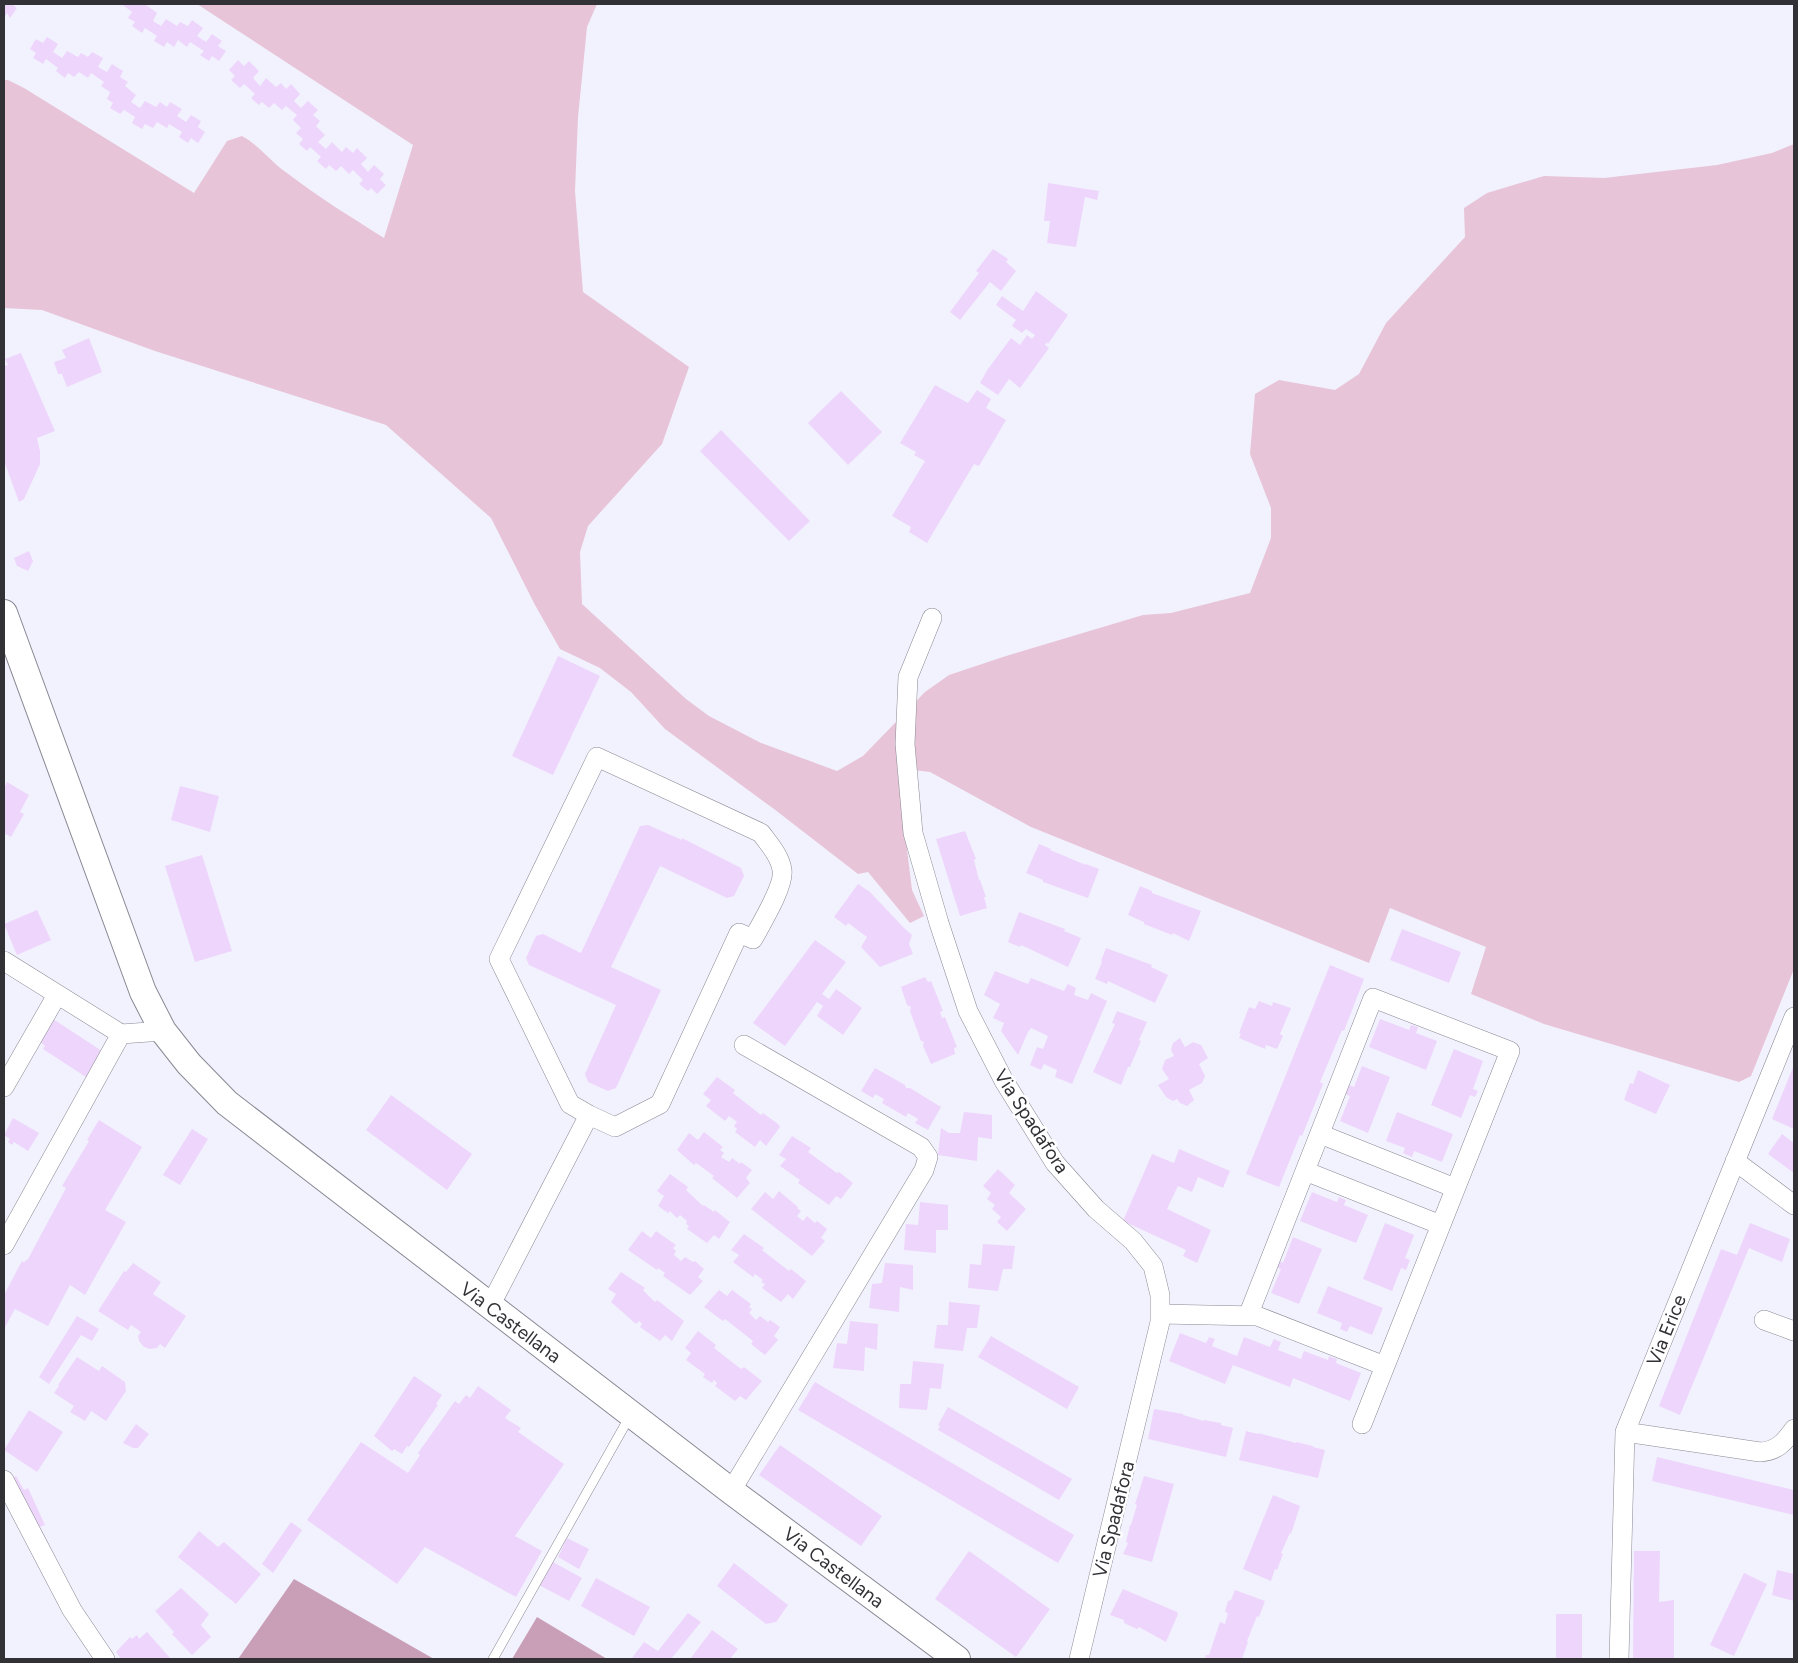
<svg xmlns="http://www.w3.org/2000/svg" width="1798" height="1663" viewBox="0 0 1798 1663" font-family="Figtree,sans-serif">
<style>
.green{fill:#e7c4d7}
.forest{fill:#c99fb7}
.building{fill:#eed5fc}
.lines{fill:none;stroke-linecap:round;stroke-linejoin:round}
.service-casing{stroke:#898994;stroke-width:10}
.minor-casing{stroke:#898994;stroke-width:20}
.secondary-casing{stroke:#898994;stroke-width:28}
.service{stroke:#fff;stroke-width:9}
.minor{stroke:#fff;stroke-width:19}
.secondary{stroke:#fff;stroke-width:26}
.labels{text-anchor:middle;stroke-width:5;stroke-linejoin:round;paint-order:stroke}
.street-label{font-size:19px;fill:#313136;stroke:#fff}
</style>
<rect width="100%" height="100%" fill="#f2f2fe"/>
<!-- green -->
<path class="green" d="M197 4H597L587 27 578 117 575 191 583 292 689 367 662 444 588 526 580 552 582 604 686 699 709 716 761 743 837 771 863 756 925 692 949 675 1006 656 1143 615 1171 613 1250 593 1271 538V508L1250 454 1255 394 1279 380 1335 390 1359 374 1386 323 1465 237 1464 208 1487 193 1544 176 1604 178 1717 165 1772 153 1794 144V969L1751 1076 1739 1082 1544 1024 1471 994 1486 947 1390 908 1369 963 1031 827 930 772 897 768 912 890 924 916 910 923 868 872 858 874 774 809 665 729 631 692 600 668 560 649 535 605 491 518 386 425 155 351 42 310 4 308V80H8L24 88 194 193 227 141 242 136C260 146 271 162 287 173 318 197 351 217 384 238L413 145Z"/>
<!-- forest -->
<path class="forest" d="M294 1579 434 1659H238Z
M537 1617 607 1659H512Z"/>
<!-- building -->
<path class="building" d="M4 4H14L13 5 17 8 10 18 7 13 4 18Z
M124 4H147L146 5 157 13 153 21 161 26 166 19 177 26 180 22 188 26 192 20 203 28 197 36 206 42 212 34 222 41 218 46 226 51 219 61 212 56 209 61 200 55 204 51 190 42 187 47 178 40 174 47 167 42 164 47 154 41 157 36 145 28 142 33 132 26 135 22 128 18 132 12 123 5Z
M47 37 58 44 53 52 62 58 67 51 78 57 81 53 88 57 92 52 103 58 98 67 107 72 112 64 123 71 120 77 128 82 125 86 136 95 131 102 140 108 145 101 156 107 160 102 167 107 170 102 182 109 177 116 186 122 191 115 201 121 198 127 205 132 198 143 191 138 188 143 179 137 182 132 169 124 167 128 157 122 153 128 145 124 142 129 132 123 135 117 124 110 120 114 110 108 113 103 107 99 110 92 101 86 104 82 91 73 88 78 79 72 74 77 68 73 65 78 56 71 58 68 46 59 43 64 33 58 36 53 30 49 36 39 43 43Z
M238 60 244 66 249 61 259 71 253 78 260 86 266 78 276 87 281 83 286 89 291 84 300 94 294 101 301 108 308 101 318 110 313 115 320 121 316 126 325 135 318 142 326 149 332 142 342 152 346 147 353 153 357 148 367 158 361 164 368 172 374 165 384 174 380 179 386 185 377 194 371 188 368 191 359 184 363 180 353 170 349 174 341 166 336 171 329 165 326 169 317 161 321 157 310 147 307 151 299 144 303 139 296 133 301 128 293 120 297 115 286 106 282 110 274 103 269 108 262 102 259 105 251 98 255 94 244 84 240 88 231 80 235 76 229 70Z
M1048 183 1099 191 1097 200 1085 197 1076 247 1047 243 1050 221H1044Z
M993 249 1008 259 1006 262 1016 271 1001 291 990 282 960 320 950 312 979 273 976 271Z
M1036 291 1068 315 1048 344 1047 342 1045 345 1049 348 1020 388 1009 379 998 395 980 383 988 369 1011 338 1020 345 1027 335 1032 339 1035 335 1026 329 1022 333 1012 326 1016 320 996 305 1002 296 1023 311Z
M89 338 102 372 67 387 62 374H58L54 362 66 358 62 350Z
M21 353 55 431 37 438 40 451V464L24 499 19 502 4 461V366L8 365 5 359Z
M935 385 968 403 977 390 991 399 986 408 1006 420 979 466 974 464 927 543 909 532 911 527 892 516 925 461 914 455 916 452 900 443Z
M841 391 882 432 848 465 808 423Z
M721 430 810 521 789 541 700 451Z
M29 551 33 561 28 571 17 566 14 558Z
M558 656 600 676 553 775 512 756Z
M7 782 29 795 20 812 24 814 11 837 4 833V788Z
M180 786 219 796 210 832 171 820Z
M648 825 682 840V838L741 868 744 876 734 896 727 898 660 866 611 967 661 990 616 1088 608 1091 588 1082 585 1074 616 1005 529 965 526 958 536 936 543 934 581 953 640 826Z
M965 831 976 859 974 860 979 880H980L986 897H984L987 908 960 916 936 839Z
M1039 844 1051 849 1050 850 1086 865V864L1099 869 1088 898 1043 882V880L1026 873Z
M202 855 232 951 195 962 165 866Z
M858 884 870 892 904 928 912 935 909 944 913 954 880 967 861 947 867 937 848 923 846 926 834 917Z
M1140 886 1152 891V893L1201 911 1189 941 1173 933 1172 935 1144 924V922L1128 915Z
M37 910 51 940 17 955 4 924Z
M1019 912 1065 929 1064 931 1081 938 1068 967 1021 945 1020 947 1008 942Z
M1402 929 1461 952 1449 983 1390 960Z
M815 940 846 962 822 994 829 999 836 989 862 1008 843 1035 817 1016 823 1006 817 1002 785 1046 753 1023Z
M1106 948 1152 965 1151 967 1168 975 1155 1003 1108 981 1107 984 1095 979 1102 962 1101 961Z
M1330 965 1364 979 1344 1031 1342 1030 1320 1082 1323 1084 1302 1136 1300 1135 1279 1187 1246 1174Z
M995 971 1028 984 1031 978 1064 991 1068 984 1076 988 1074 995 1088 1000 1091 993 1107 1001 1072 1084 1055 1077 1057 1070 1044 1064 1041 1070 1030 1065 1037 1047 1043 1049 1048 1036 1031 1028 1028 1032 1018 1055 1001 1031 1004 1023 993 1018 1000 1004 984 995Z
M925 977 928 982 931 981 943 1011 940 1012 942 1018 945 1017 957 1047 954 1048 955 1054 931 1064 923 1046 924 1042 921 1041 910 1011 911 1007 907 1005 901 987Z
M1259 1001 1272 1006 1273 1002 1291 1008 1280 1034 1283 1036 1277 1049 1266 1045 1265 1049 1239 1038 1241 1034 1239 1033 1249 1007 1255 1009Z
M1117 1011 1147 1022 1139 1040 1141 1041 1130 1067H1128L1121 1085 1093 1072 1115 1024 1112 1023Z
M53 1019 102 1051 86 1077 43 1049 45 1046 39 1041Z
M1380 1019 1409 1030 1411 1025 1418 1027 1416 1033 1437 1041 1426 1070 1369 1047Z
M1180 1038 1185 1047 1193 1042 1201 1045 1208 1058 1199 1064 1205 1076 1202 1083 1189 1090 1194 1100 1187 1106 1180 1103 1177 1099 1173 1101 1166 1097 1158 1085 1169 1079 1162 1069 1165 1060 1174 1056 1171 1050 1173 1043Z
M1454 1049 1483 1061 1473 1089 1478 1091 1475 1097 1470 1095 1461 1118 1431 1105Z
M1794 1065V1129L1772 1119Z
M1362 1066 1390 1077 1368 1133 1340 1121 1350 1096 1345 1094 1349 1085 1354 1087Z
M875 1068 905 1085 906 1088H910L941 1107 928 1130 915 1123 918 1119 908 1113 906 1117 882 1103 884 1099 875 1094 873 1098 861 1091Z
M1638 1070 1670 1085 1656 1114 1624 1100 1630 1083 1633 1084Z
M717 1077 735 1090 733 1093 761 1115 763 1113 778 1124 780 1127 766 1146 760 1140 755 1147 735 1132 737 1129 734 1126 737 1122 729 1116 725 1121 706 1106 711 1100 703 1094Z
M391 1095 472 1154 447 1190 366 1130Z
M964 1112 992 1115V1139L978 1137 977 1161 938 1155 941 1128 949 1133H960Z
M1397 1112 1453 1134 1442 1162 1414 1151 1412 1157 1403 1153 1405 1148 1386 1141Z
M13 1118 39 1133 28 1151 14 1142 12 1145 8 1142 10 1139 4 1135Z
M99 1120 142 1147 105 1210 126 1222 85 1295 70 1285 48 1326 15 1309 4 1329V1295L22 1261 24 1262 28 1259 66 1188 62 1186 89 1141 87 1140Z
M192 1129 208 1139 180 1185 163 1175Z
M704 1132 723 1147 720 1150 724 1153 721 1157 729 1162 732 1158 740 1164 741 1162 752 1170 746 1178 750 1183 737 1198 712 1178 714 1176 696 1163 694 1165 677 1150 689 1133 698 1140Z
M1782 1134 1794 1143V1173L1768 1154Z
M792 1136 811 1148 808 1152 837 1173 839 1172 853 1183 841 1199 836 1196 829 1205 798 1183 800 1180 780 1166 786 1159 779 1155Z
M1179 1149 1230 1171 1223 1188 1198 1177 1192 1192 1178 1186 1167 1209 1211 1230 1197 1263 1183 1256 1186 1250 1123 1221 1152 1154 1174 1163Z
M998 1169 1015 1185 1009 1193 1026 1209 1007 1231 997 1222 1001 1217 992 1209 995 1205 987 1199 991 1193 983 1186Z
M670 1174 688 1187 686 1190 703 1206 704 1205 714 1212 715 1210 730 1222 719 1239 714 1235 707 1243 687 1229 689 1226 686 1224 687 1221 680 1215 677 1218 670 1211 668 1213 658 1206 664 1196 657 1191Z
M779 1191 798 1207 797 1208 801 1211 797 1216 803 1221 807 1216 815 1223 817 1221 827 1229 821 1238 825 1241 812 1256 751 1209 765 1192 773 1199Z
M1312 1192 1337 1202 1339 1197 1346 1200 1344 1205 1368 1215 1356 1243 1300 1221Z
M920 1202 948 1205V1230H936V1253L904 1250 906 1224 918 1225Z
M1385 1223 1414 1235 1405 1258 1410 1260 1406 1270 1401 1268 1392 1291 1363 1279Z
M1750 1223 1790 1239 1782 1262 1749 1248 1680 1415 1659 1406 1721 1249 1737 1255Z
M642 1231 651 1238 656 1231 676 1245 673 1248 676 1251 674 1255 681 1261 685 1257 693 1262 695 1261 704 1269 698 1277 703 1281 690 1295 663 1276 665 1273 658 1268 657 1270 628 1250Z
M744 1234 764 1248 762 1250 789 1271 791 1269 806 1281 793 1299 788 1294 781 1302 762 1288 765 1284 761 1282 763 1280 755 1274 753 1277 733 1262 739 1255 731 1250Z
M1293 1237 1322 1249 1299 1304 1271 1293 1281 1269 1276 1267 1278 1260 1283 1263Z
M983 1244 1015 1246 1012 1269H1003L998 1291 968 1288 970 1264 981 1265Z
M133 1263 161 1282 153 1294 186 1316 165 1348 160 1344 157 1348 150 1349 144 1347 139 1341 138 1336 141 1332 131 1325 128 1330 98 1311 124 1271 126 1272Z
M885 1263 913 1265V1290L900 1287 899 1312 869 1308 872 1284 882 1283Z
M621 1272 645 1288 643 1290 655 1302 657 1300 684 1321 672 1341 665 1335 660 1341 640 1327 642 1324 639 1321 636 1324 611 1302 616 1294 608 1289Z
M1328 1286 1383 1308 1372 1335 1350 1326 1347 1332 1340 1329 1342 1323 1317 1313Z
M719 1290 727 1296 732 1290 751 1304 749 1307 752 1309 749 1313 756 1320 760 1316 768 1322 770 1320 780 1327 774 1336 778 1340 765 1355 751 1344 753 1341 725 1319 723 1321 704 1307Z
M949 1302 980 1305 977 1328H967L963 1351 934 1348 937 1325H948Z
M77 1316 99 1329 92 1341 81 1335 49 1384 39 1377Z
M850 1321 878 1324 877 1350 865 1347 864 1371 833 1368 837 1343 847 1344Z
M698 1331 716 1345 714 1348 741 1369 744 1367 762 1381 746 1400 740 1396 735 1401 715 1386 717 1383 714 1380 712 1383 703 1377 705 1374 686 1360 691 1353 685 1348Z
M1180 1333 1206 1343 1209 1337 1215 1339 1212 1346 1237 1356 1244 1337 1270 1347 1274 1339 1281 1342 1278 1350 1301 1359 1304 1351 1328 1360 1329 1356 1337 1359 1336 1363 1361 1373 1350 1401 1293 1378 1290 1387 1233 1365 1225 1384 1169 1361Z
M991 1336 1079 1387 1067 1409 978 1357Z
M77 1357 99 1371 102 1366 125 1382 126 1391 106 1421 91 1411 85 1421 70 1412 74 1406 54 1393 59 1386 58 1385Z
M913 1361 944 1364 941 1389 930 1388 927 1410 899 1408 900 1384H911Z
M414 1376 442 1395 436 1404 438 1405 409 1447 407 1446 402 1454 394 1449 392 1451 374 1436Z
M815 1382 1074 1535 1058 1563 798 1410Z
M478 1386 511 1410 505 1418 521 1428 518 1432 564 1464 515 1536 542 1551 516 1597 425 1547 397 1584 307 1520 361 1442 408 1473 420 1455 418 1453 455 1401 459 1404 466 1395 470 1398Z
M948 1407 1072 1479 1059 1500 938 1430 940 1426 938 1425Z
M1154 1409 1183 1414V1415L1204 1421V1420L1221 1423V1425L1233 1428 1226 1457 1148 1439Z
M29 1410 63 1432 37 1472 4 1450Z
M136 1424 149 1434 138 1448H133L123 1443Z
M1246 1431 1258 1434V1433L1296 1443V1442L1313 1446V1447L1325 1450 1318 1478 1239 1460Z
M780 1445 882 1516 861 1546 759 1475Z
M1657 1457 1794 1490V1515L1652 1481Z
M16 1476 24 1490 28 1488 45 1525 40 1527 49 1544 43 1547 9 1480Z
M1144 1476 1174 1484 1152 1562 1123 1554 1128 1543 1126 1542 1130 1525H1131L1137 1505 1135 1504Z
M1273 1495 1300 1506 1291 1534 1290 1533 1281 1553 1283 1554 1277 1570 1275 1569 1271 1581 1243 1569Z
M291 1522 302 1530 273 1573 262 1564Z
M199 1531 218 1547 224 1542 261 1574 236 1604 178 1557Z
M567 1538 589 1549 579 1569 558 1557Z
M969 1551 1050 1609 1016 1657 935 1599Z
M1634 1551H1660L1659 1602 1674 1600V1658L1633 1659Z
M553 1562 582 1578 569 1601 539 1585Z
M734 1563 788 1605 776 1622 766 1624 717 1586Z
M1777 1570 1794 1574V1601L1772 1595Z
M1744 1573 1767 1584 1734 1656 1710 1645Z
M596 1578 650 1607 634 1636 581 1606Z
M181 1588 209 1614 201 1625 211 1637 192 1655 172 1634 174 1632 155 1611Z
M1123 1589 1177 1612 1178 1614 1166 1642 1139 1627 1137 1629 1124 1623V1620L1110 1615Z
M1235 1590 1265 1601 1259 1617 1257 1616 1247 1641 1248 1642 1242 1659H1205L1206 1655H1209L1220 1622 1225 1624 1228 1613 1225 1612 1228 1601 1231 1600Z
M688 1613 701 1622 671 1659 632 1658 644 1642 658 1651Z
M1556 1614H1582V1659H1556Z
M712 1630 738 1649 730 1659H690Z
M147 1632 171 1659H121L116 1652 130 1637 132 1639 137 1635 139 1639Z"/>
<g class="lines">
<defs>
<path id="service" d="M493 1659 630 1416"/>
<path id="minor" d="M932 618 908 677 905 744 913 833 939 923 968 1011 1004 1081 1055 1163 1096 1209 1133 1241 1153 1266 1160 1295V1322L1079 1659
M4 961 121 1034 163 1031
M4 1087 57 995
M1320 1134 1455 1188
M1735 1161 1794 1205
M1305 1171 1441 1225
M4 1245 121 1034
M490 1306 589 1115 570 1104 499 959 597 757 761 833C769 844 780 856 782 870 785 885 761 924 753 939L739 933 660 1104 615 1127 589 1115
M1160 1314 1257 1316 1385 1366 1362 1424
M1248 1316 1373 998 1510 1051 1385 1366
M1764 1320 1794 1331
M1625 1432 1760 1452C1777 1451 1784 1443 1794 1429
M4 1480 72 1610 105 1659
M731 1491 924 1170 928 1157 921 1147 744 1045
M1619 1659 1625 1432 1794 1017"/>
<path id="secondary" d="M4 613 143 992 163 1031 189 1064 227 1103 731 1491 957 1659"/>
</defs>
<!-- service casing -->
<use href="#service" class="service-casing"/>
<!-- minor casing -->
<use href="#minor" class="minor-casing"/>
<!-- secondary casing -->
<use href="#secondary" class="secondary-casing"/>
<!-- service -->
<use href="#service" class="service"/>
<!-- minor -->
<use href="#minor" class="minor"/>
<!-- secondary -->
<use href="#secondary" class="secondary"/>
</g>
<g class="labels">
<!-- street labels -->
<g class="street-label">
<text transform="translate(1032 1121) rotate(57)" y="7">Via Spadafora</text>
<text transform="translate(511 1322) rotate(37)" y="7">Via Castellana</text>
<text transform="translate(1666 1330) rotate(-68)" y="7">Via Erice</text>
<text transform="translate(1113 1519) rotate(-76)" y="7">Via Spadafora</text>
<text transform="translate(834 1567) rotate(37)" y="7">Via Castellana</text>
</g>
</g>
<!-- border -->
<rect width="1798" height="1663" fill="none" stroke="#313136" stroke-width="10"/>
</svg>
